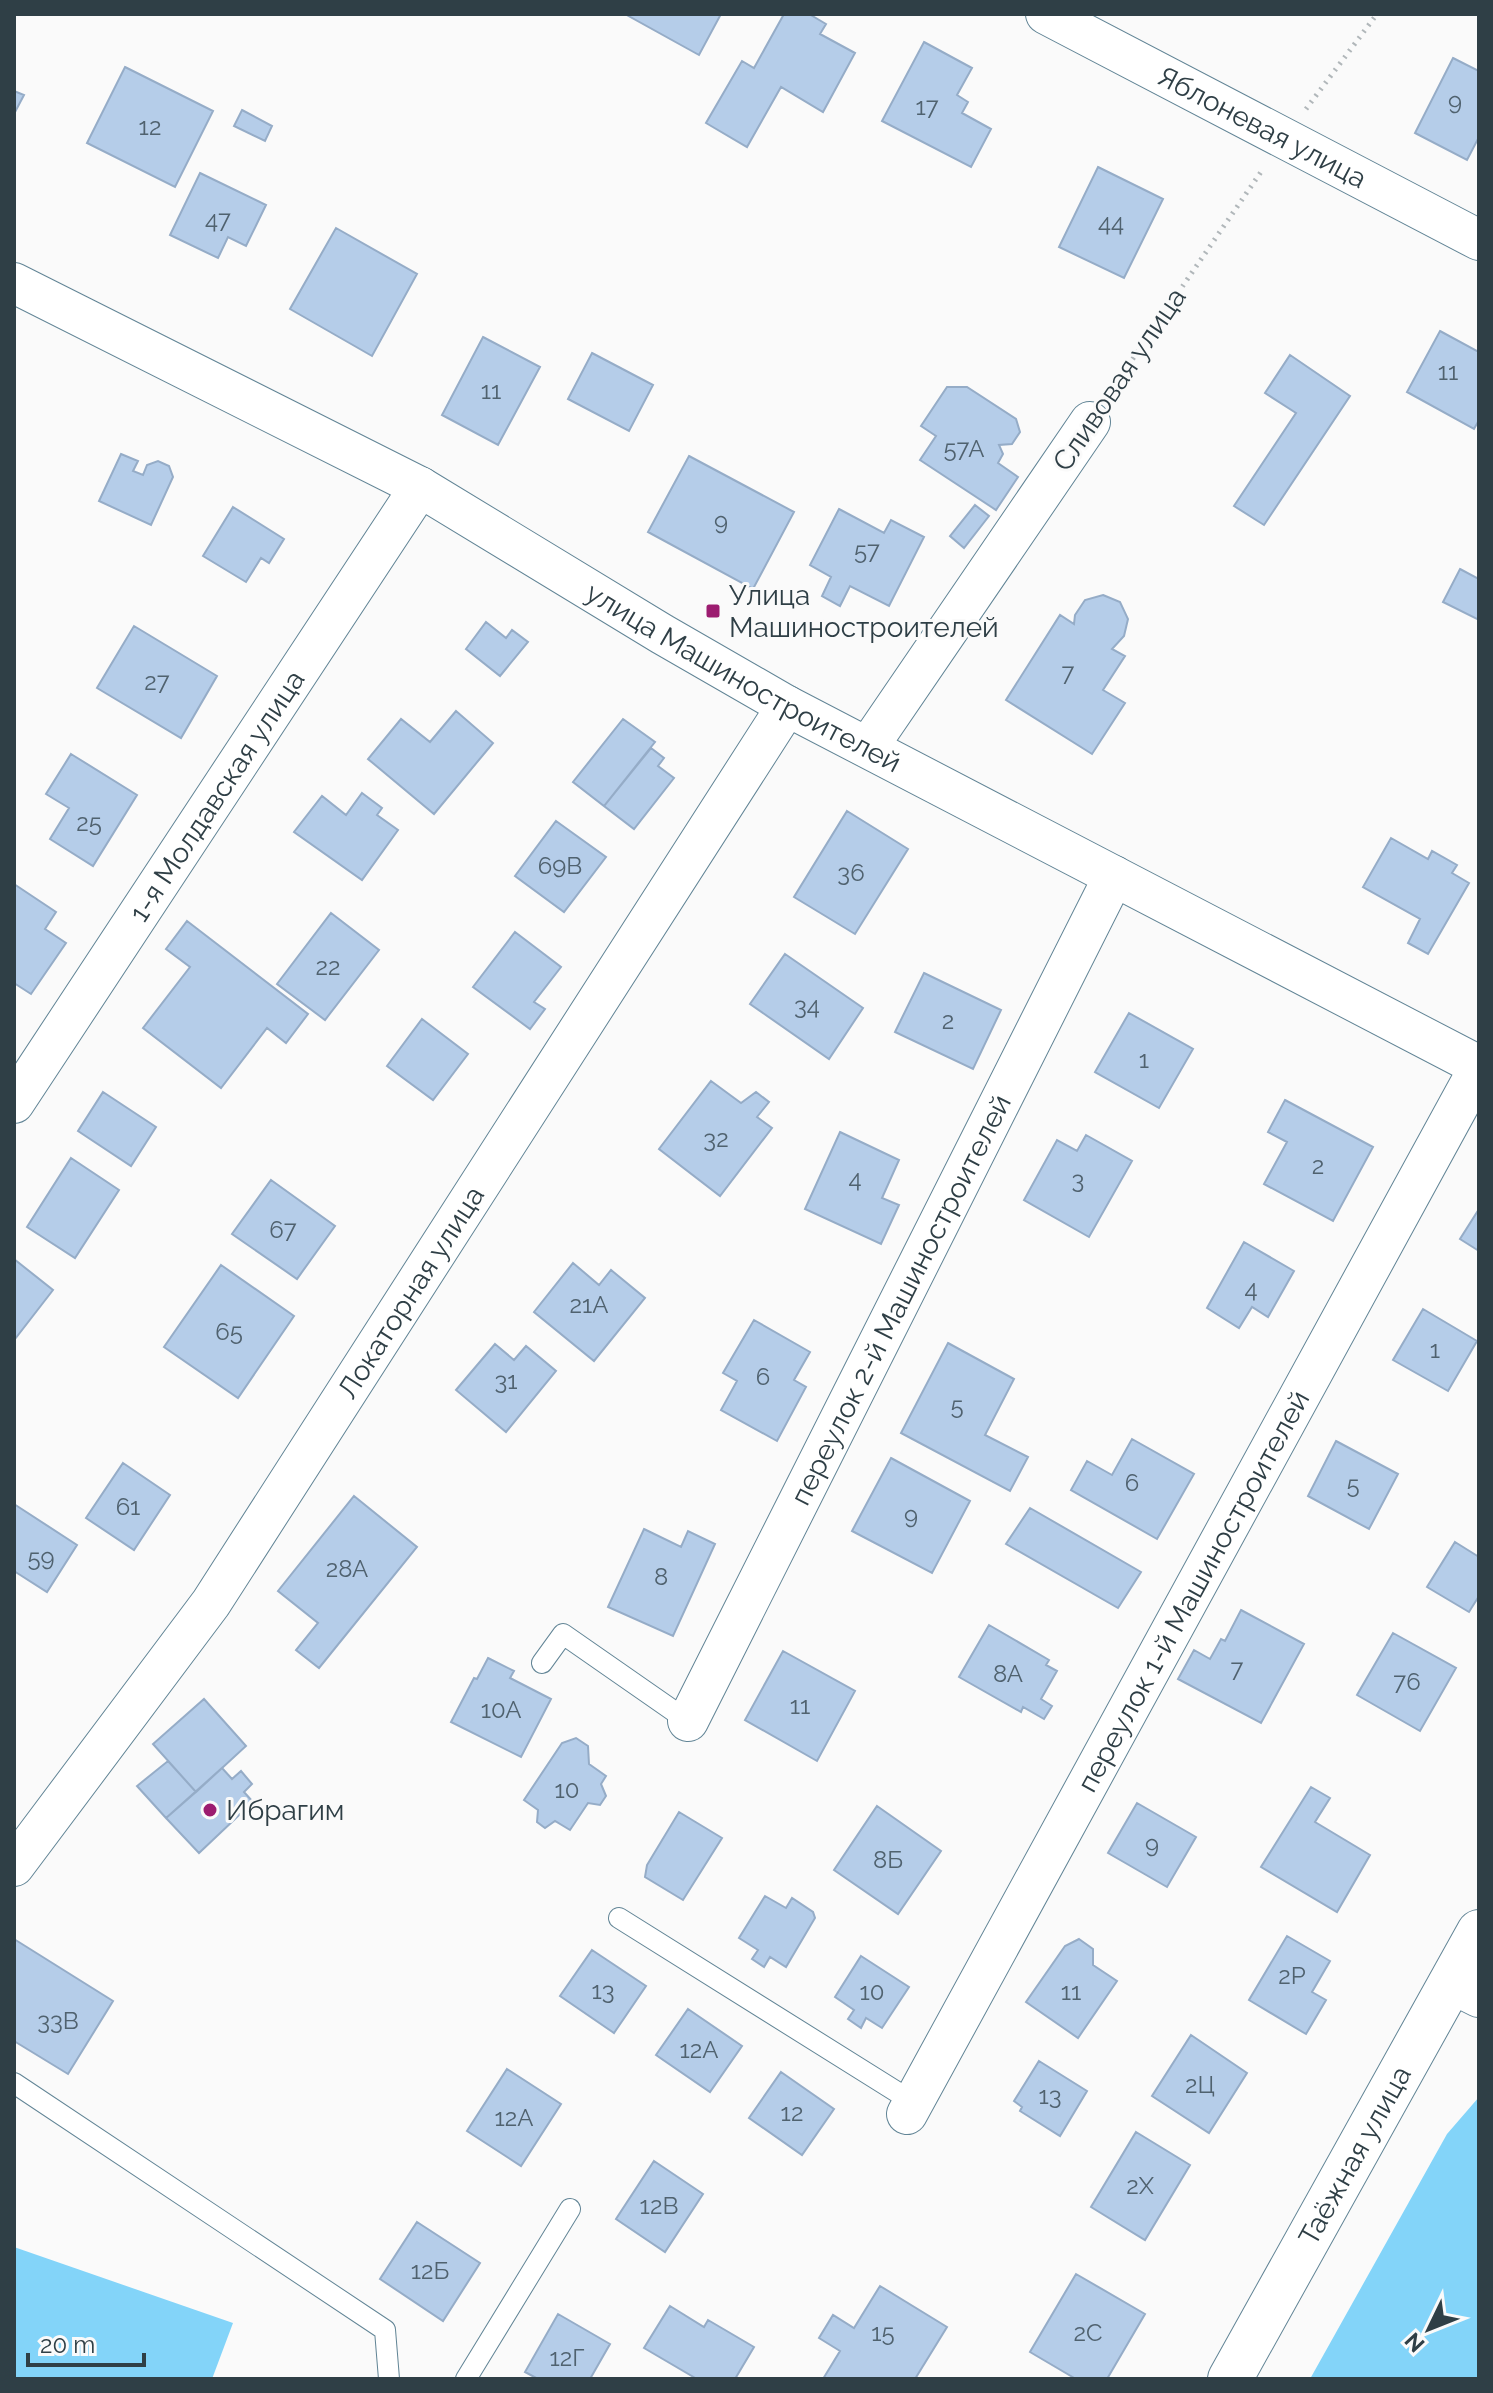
<svg xmlns="http://www.w3.org/2000/svg" width="1493" height="2393" viewBox="0 0 1493 2393" font-family="Raleway,sans-serif">
<style>
.forest{fill:#83d4f9}
.building{fill:#b5cde9;stroke:#95acc7;stroke-width:2}
.lines{fill:none;stroke-linecap:round;stroke-linejoin:round}
.lane-casing{stroke:#628596;stroke-width:22}
.street-casing{stroke:#628596;stroke-width:42}
.secondary-casing{stroke:#628596;stroke-width:46}
.path{stroke:#b1b7ba;stroke-width:5;stroke-dasharray:2 6;stroke-linecap:butt}
.lane{stroke:#fff;stroke-width:20}
.street{stroke:#fff;stroke-width:40}
.secondary{stroke:#fff;stroke-width:44}
.poi-dot{fill:#9c1c70;stroke:#fafafa;stroke-width:3}
.labels{text-anchor:middle;stroke-width:6;stroke-linejoin:round;paint-order:stroke}
.number-label{font-size:24px;fill:#50626f}
.street-label{font-size:28px;fill:#2f3f46;stroke:#fafafa}
.poi-label{font-size:28px;fill:#2f3f46;stroke:#fafafa;text-anchor:start}
</style>
<rect width="100%" height="100%" fill="#fafafa"/>
<!-- forest -->
<path class="forest" d="M1479 2097V2379H1310L1447 2134Z
M14 2247 233 2323 212 2379H14Z"/>
<!-- building -->
<path class="building" d="M625 14H721L699 55Z
M784 14H809L826 24 820 34 855 53 823 112 781 87 747 147 706 123 742 61 754 68Z
M924 42 972 68 957 95 968 102 962 113 991 129 971 167 882 121Z
M1453 58 1479 71V137L1467 160 1415 133Z
M125 67 213 111 175 187 87 143Z
M14 91 24 95 14 114Z
M242 110 272 126 265 141 234 126Z
M1098 167 1163 199 1124 278 1059 247Z
M200 173 266 205 246 246 228 237 218 258 170 235Z
M336 228 417 274 372 356 290 309Z
M1440 331 1479 352V420L1474 429 1407 392Z
M483 337 540 367 498 445 442 415Z
M592 353 653 385 629 431 568 399Z
M1290 355 1350 396 1264 525 1234 506 1296 413 1265 393Z
M947 387H967L1016 419 1020 432 1012 444 999 445 1003 454 998 463 1018 477 996 510 920 460 936 436 921 426Z
M121 454 138 461 133 471 143 475 147 465 158 461 169 466 173 477 151 525 99 501Z
M689 456 794 512 753 589 648 532Z
M975 505 989 516 964 548 950 536Z
M233 507 284 539 269 563 261 558 246 582 203 556Z
M839 509 884 533 891 520 924 537 889 606 850 586 840 606 822 596 831 577 810 565Z
M1460 569 1479 579V620L1443 602Z
M1103 595 1120 602 1128 619 1124 636 1112 649 1125 656 1103 690 1125 703 1092 754 1006 700 1060 615 1074 624 1075 615 1085 600Z
M486 622 506 638 512 630 528 642 500 676 466 649Z
M134 626 217 676 181 738 97 688Z
M456 711 493 743 434 814 368 759 401 719 430 742Z
M623 719 655 742 604 806 573 782Z
M651 748 664 758 658 766 674 778 634 829 604 806Z
M71 754 137 795 93 866 50 839 69 808 46 794Z
M362 793 382 808 377 815 398 830 362 880 294 832 322 796 346 815Z
M847 811 908 849 855 934 794 897Z
M556 821 606 857 564 912 515 876Z
M1391 838 1428 859 1432 851 1457 865 1452 873 1469 883 1428 954 1408 943 1420 919 1363 887Z
M14 884 56 912 45 929 66 943 31 994 14 983Z
M331 913 379 950 325 1020 277 984Z
M187 921 308 1014 286 1043 267 1028 221 1088 143 1028 190 967 166 949Z
M515 932 561 967 534 1002 545 1009 530 1029 473 987Z
M785 954 863 1008 829 1059 750 1004Z
M924 973 1001 1010 973 1069 895 1032Z
M1129 1013 1193 1049 1159 1108 1095 1072Z
M422 1019 468 1054 433 1100 387 1066Z
M711 1081 741 1103 756 1092 769 1102 757 1117 772 1128 720 1196 659 1149Z
M103 1092 156 1127 131 1166 78 1131Z
M1285 1100 1373 1147 1333 1221 1264 1184 1287 1142 1268 1132Z
M840 1132 899 1160 882 1198 899 1205 881 1244 805 1209Z
M1086 1135 1132 1161 1089 1237 1024 1200 1057 1140 1077 1151Z
M71 1158 119 1190 75 1258 27 1227Z
M271 1180 335 1226 297 1279 232 1234Z
M1479 1209V1251L1460 1239Z
M1244 1242 1294 1271 1268 1317 1252 1307 1239 1328 1207 1308Z
M14 1259 53 1290 15 1339 14 1338Z
M573 1263 599 1285 611 1270 645 1298 594 1361 534 1312Z
M221 1265 294 1316 238 1398 164 1347Z
M1423 1309 1477 1341 1448 1391 1393 1360Z
M754 1320 810 1352 794 1380 806 1387 777 1441 721 1410 737 1381 723 1373Z
M948 1343 1014 1379 985 1435 1028 1457 1010 1491 901 1433Z
M495 1344 514 1360 526 1346 556 1371 506 1432 456 1390Z
M1132 1439 1194 1474 1157 1539 1071 1490 1087 1461 1112 1475Z
M1336 1441 1398 1474 1369 1529 1308 1496Z
M891 1458 970 1501 932 1573 852 1531Z
M123 1463 170 1495 134 1550 86 1518Z
M354 1496 417 1547 319 1668 296 1650 318 1623 278 1591Z
M14 1504 77 1545 47 1592 14 1571Z
M1030 1508 1141 1572 1118 1608 1006 1544Z
M644 1529 681 1547 688 1531 715 1544 673 1636 608 1607Z
M1455 1542 1479 1557V1596L1469 1612 1427 1587Z
M1241 1610 1304 1644 1261 1723 1178 1679 1194 1650 1210 1659 1221 1639 1225 1641Z
M989 1625 1049 1660 1046 1665 1057 1671 1041 1699 1052 1706 1044 1719 1023 1707 1021 1712 959 1677Z
M1393 1633 1456 1668 1420 1731 1357 1695Z
M783 1651 855 1691 817 1761 745 1720Z
M488 1658 514 1671 510 1678 551 1699 521 1757 451 1722 474 1678 477 1679Z
M204 1699 246 1746 196 1792 153 1744Z
M576 1738 588 1746 589 1764 606 1776 601 1784 606 1796 600 1805 588 1803 570 1830 555 1821 545 1828 537 1822 538 1810 524 1800 562 1743Z
M168 1761 196 1792 166 1818 137 1786Z
M222 1768 232 1779 241 1771 252 1784 244 1792 253 1802 199 1853 166 1818Z
M1311 1787 1330 1798 1315 1822 1370 1855 1337 1912 1261 1867Z
M1137 1803 1196 1837 1167 1887 1108 1853Z
M877 1806 941 1851 898 1914 834 1870Z
M679 1812 722 1838 683 1900 645 1877 647 1865Z
M765 1896 786 1908 792 1898 813 1912 815 1918 786 1967 770 1957 764 1967 752 1959 758 1950 739 1938Z
M1287 1936 1330 1961 1312 1992 1326 2000 1306 2034 1249 2000Z
M14 1939 113 2001 68 2074 14 2041Z
M1079 1939 1093 1949V1965L1117 1981 1078 2038 1026 2002 1065 1946Z
M592 1950 646 1986 614 2033 560 1996Z
M861 1956 909 1987 882 2028 866 2018 861 2028 848 2019 854 2010 835 1997Z
M688 2009 742 2046 710 2092 656 2055Z
M1191 2035 1247 2073 1209 2133 1152 2096Z
M1039 2061 1087 2091 1060 2136 1020 2111 1022 2107 1014 2101Z
M507 2069 561 2104 521 2166 467 2131Z
M781 2072 834 2109 802 2155 749 2118Z
M1136 2132 1190 2165 1145 2240 1091 2207Z
M654 2161 703 2194 665 2252 616 2219Z
M417 2222 480 2263 443 2321 380 2279Z
M1076 2274 1145 2314 1107 2379H1076L1030 2352Z
M880 2286 947 2327 915 2379H823L840 2351 819 2338 833 2315 854 2328Z
M670 2306 704 2327 708 2320 754 2347 735 2379H697L644 2348Z
M558 2314 610 2344 590 2379H538L525 2372Z"/>
<g class="lines">
<defs>
<path id="lane" d="M542 1663 563 1634 688 1721
M619 1918 913 2102
M14 2083 385 2330 389 2379
M466 2379 570 2209"/>
<g id="street">
<path id="s1" d="M1046 14 1479 240"/>
<path id="s2" d="M14 283 420 487 662 634 787 706 1479 1066"/>
<path d="M868 747 1090 422"/>
<path id="s3" d="M14 1103 420 487"/>
<path id="s4" d="M688 1721 1114 876"/>
<path id="s5" d="M14 1866 211 1603 787 706"/>
<path d="M1451 1983 1479 1997"/>
<path id="s6" d="M907 2114 1479 1068"/>
</g>
<g id="secondary">
<path id="s7" d="M1230 2379 1479 1932"/>
</g>
</defs>
<!-- lane casing -->
<use href="#lane" class="lane-casing"/>
<!-- street casing -->
<use href="#street" class="street-casing"/>
<!-- secondary casing -->
<use href="#secondary" class="secondary-casing"/>
<!-- path -->
<path class="path" d="M1306 109 1377 14
M1110 392 1263 169"/>
<!-- lane -->
<use href="#lane" class="lane"/>
<!-- street -->
<use href="#street" class="street"/>
<!-- secondary -->
<use href="#secondary" class="secondary"/>
</g>
<!-- markers -->
<g class="poi-dot">
<rect x="705" y="603" width="16" height="16" rx="4"/>
<circle cx="210" cy="1810" r="8"/>
</g>
<g class="labels">
<!-- number labels -->
<g class="number-label">
<text x="1455" y="110">9</text>
<text x="927" y="115">17</text>
<text x="150" y="135">12</text>
<text x="218" y="228">47</text>
<text x="1111" y="231">44</text>
<text x="1448" y="380">11</text>
<text x="491" y="399">11</text>
<text x="964" y="457">57А</text>
<text x="721" y="530">9</text>
<text x="867" y="559">57</text>
<text x="1068" y="681">7</text>
<text x="157" y="690">27</text>
<text x="89" y="831">25</text>
<text x="560" y="874">69В</text>
<text x="851" y="881">36</text>
<text x="328" y="975">22</text>
<text x="807" y="1014">34</text>
<text x="948" y="1029">2</text>
<text x="1144" y="1068">1</text>
<text x="716" y="1147">32</text>
<text x="1318" y="1174">2</text>
<text x="855" y="1187">4</text>
<text x="1078" y="1188">3</text>
<text x="283" y="1238">67</text>
<text x="1251" y="1297">4</text>
<text x="589" y="1313">21А</text>
<text x="229" y="1340">65</text>
<text x="1435" y="1358">1</text>
<text x="763" y="1385">6</text>
<text x="506" y="1389">31</text>
<text x="957" y="1414">5</text>
<text x="1132" y="1491">6</text>
<text x="1353" y="1493">5</text>
<text x="128" y="1515">61</text>
<text x="911" y="1524">9</text>
<text x="41" y="1566">59</text>
<text x="347" y="1577">28А</text>
<text x="661" y="1585">8</text>
<text x="1237" y="1677">7</text>
<text x="1008" y="1682">8А</text>
<text x="1407" y="1690">76</text>
<text x="800" y="1714">11</text>
<text x="501" y="1718">10А</text>
<text x="567" y="1798">10</text>
<text x="1152" y="1853">9</text>
<text x="888" y="1868">8Б</text>
<text x="1292" y="1984">2Р</text>
<text x="603" y="1999">13</text>
<text x="872" y="2000">10</text>
<text x="1071" y="2000">11</text>
<text x="58" y="2029">33В</text>
<text x="699" y="2058">12А</text>
<text x="1200" y="2093">2Ц</text>
<text x="1050" y="2104">13</text>
<text x="792" y="2121">12</text>
<text x="514" y="2126">12А</text>
<text x="1140" y="2194">2Х</text>
<text x="659" y="2214">12В</text>
<text x="430" y="2279">12Б</text>
<text x="883" y="2341">15</text>
<text x="1088" y="2341">2С</text>
<text x="567" y="2366">12Г</text>
</g>
<!-- street labels -->
<g class="street-label">
<text dy="10" stroke="none"><textPath href="#s1" startOffset="244">Яблоневая улица</textPath></text>
<text transform="translate(1119 379) rotate(-56)" y="10">Сливовая улица</text>
<text dy="10" stroke="none"><textPath href="#s2" startOffset="830">улица Машиностроителей</textPath></text>
<text dy="10" stroke="none"><textPath href="#s3" startOffset="368">1-я Молдавская улица</textPath></text>
<text dy="10" stroke="none"><textPath href="#s5" startOffset="698">Локаторная улица</textPath></text>
<text dy="10" stroke="none"><textPath href="#s4" startOffset="472">переулок 2-й Машиностроителей</textPath></text>
<text dy="10" stroke="none"><textPath href="#s6" startOffset="596">переулок 1-й Машиностроителей</textPath></text>
<text dy="10" stroke="none"><textPath href="#s7" startOffset="256">Таёжная улица</textPath></text>
</g>
<!-- poi labels -->
<g class="poi-label">
<text x="729" y="605">Улица<tspan x="729" dy="32">Машиностроителей</tspan></text>
<text x="226" y="1820">Ибрагим</text>
</g>
</g>
<!-- border -->
<rect width="1493" height="2393" fill="none" stroke="#2f3f46" stroke-width="32"/>
<!-- north arrow -->
<g transform="translate(1429 2329) rotate(227)" stroke="#fafafa" stroke-width="6" paint-order="stroke">
<path d="M0-6L14 30L0 20L-14 30Z" fill="#2f3f46"/>
<text y="-12" font-size="22" font-weight="bold" text-anchor="middle" fill="#2f3f46">N</text>
</g>
<!-- scale -->
<path d="M28 2353v12h116v-12" fill="none" stroke="#2f3f46" stroke-width="4"/>
<text x="40" y="2353" font-size="24" fill="#2f3f46" stroke="#fafafa" stroke-width="6" paint-order="stroke">20 m</text>
</svg>
